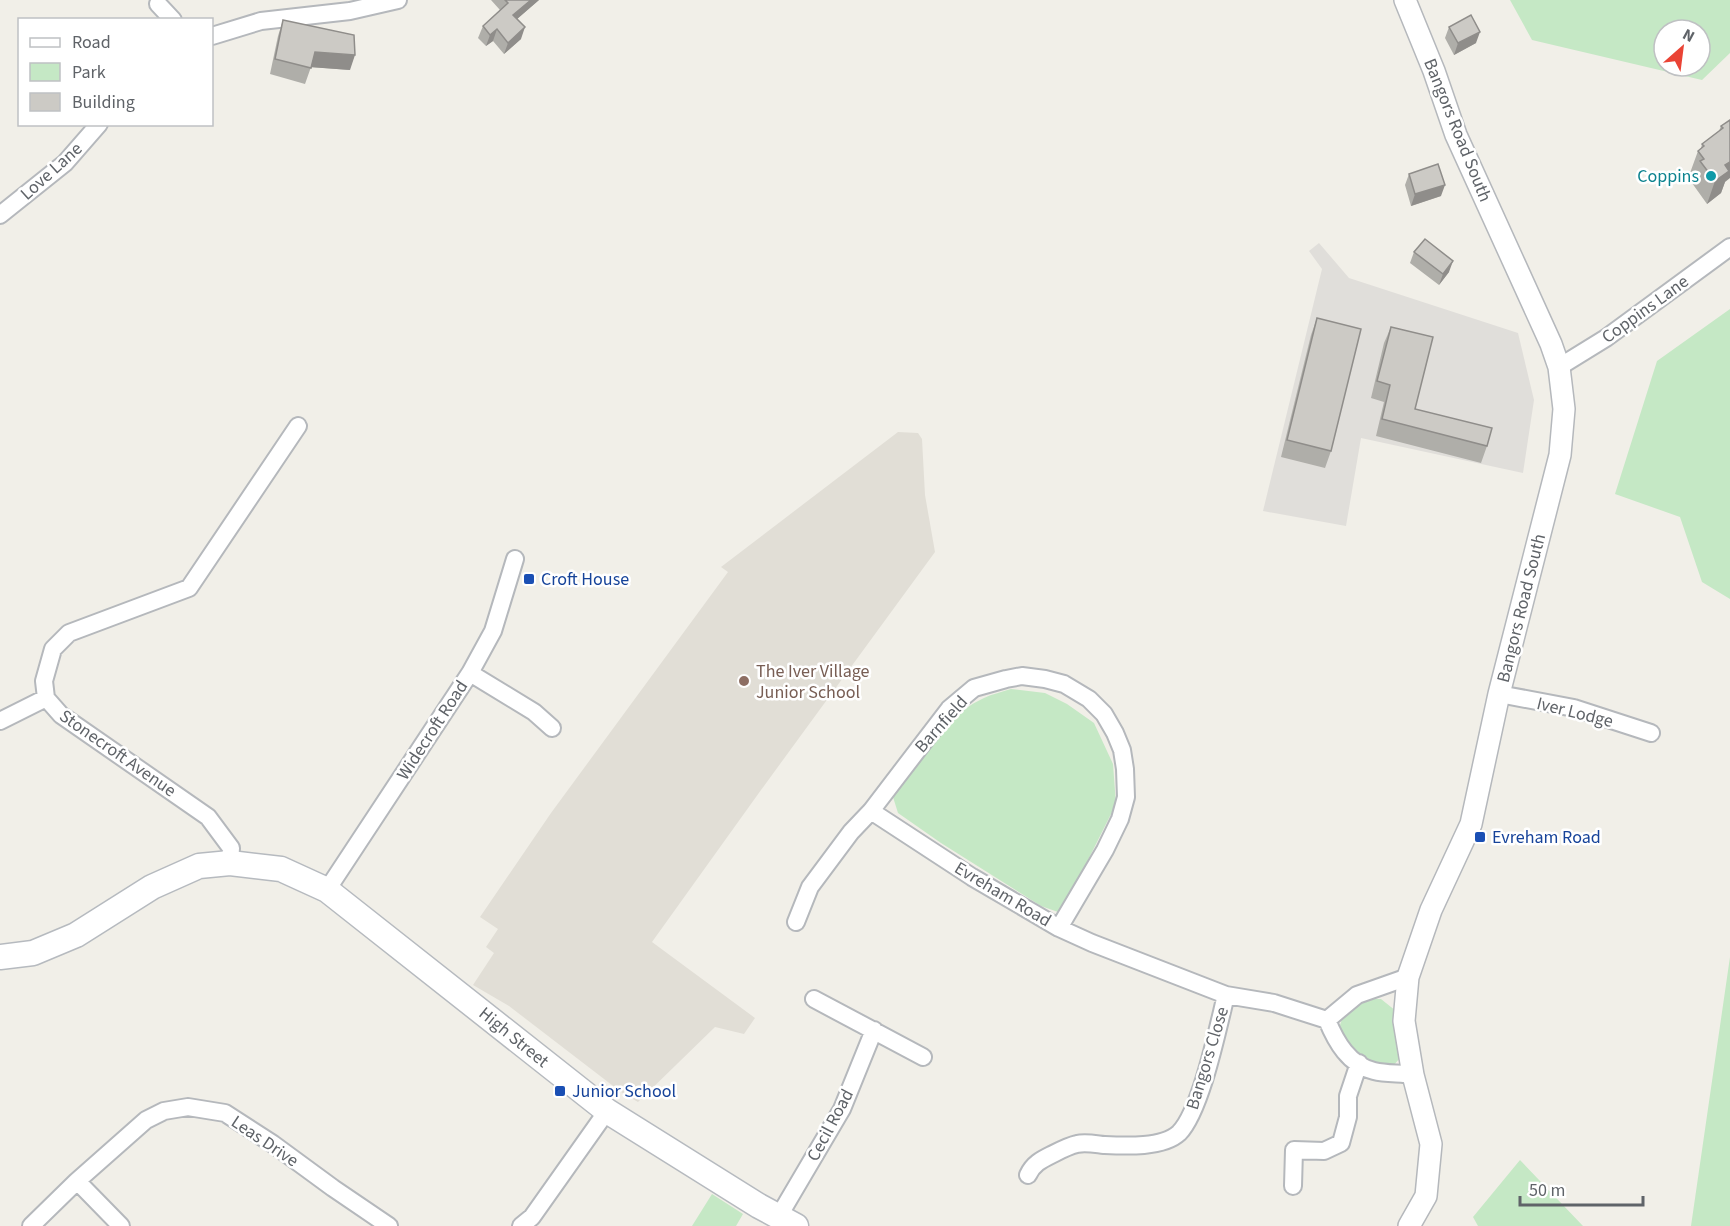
<svg xmlns="http://www.w3.org/2000/svg" width="1730" height="1226" viewBox="0 0 1730 1226" font-family="'Source Sans 3',sans-serif">
<style>
.industrial{fill:#e0deda}
.education{fill:#e1ded6}
.green{fill:#c5e8c5;fill-rule:evenodd}
.lines{fill:none;stroke-linecap:round;stroke-linejoin:round}
.minor-casing{stroke:#b5b8bc;stroke-width:20}
.tertiary-casing{stroke:#b5b8bc;stroke-width:24}
.secondary-casing{stroke:#b6babf;stroke-width:27}
.minor{stroke:#fff;stroke-width:16}
.tertiary{stroke:#fff;stroke-width:21}
.secondary{stroke:#fff;stroke-width:24}
.wall{fill:#afaea9}
.shaded-wall{fill:#8f8d8a}
.building{fill:#cccac5;stroke:#8f8d8a;stroke-width:1.5}
.culture-dot{fill:#0f9aa8;stroke:#fff;stroke-width:2}
.transit-dot{fill:#1a4fb4;stroke:#fff;stroke-width:2}
.education-dot{fill:#8d6e63;stroke:#fff;stroke-width:2}
.labels{text-anchor:middle;stroke-width:5;stroke-linejoin:round;paint-order:stroke}
.street-label{font-size:18px;fill:#5f6368;stroke:#fff}
.culture-label{font-size:18px;fill:#0d838f;stroke:#fff;text-anchor:end}
.transit-label{font-size:18px;fill:#164399;stroke:#fff;text-anchor:start}
.education-label{font-size:18px;fill:#785e54;stroke:#fff;text-anchor:start}
</style>
<rect width="100%" height="100%" fill="#f1efe8"/>
<!-- industrial -->
<path class="industrial" d="M1319 243 1349 278 1518 333 1534 400 1523 473 1361 438 1346 526 1263 511 1322 269 1309 251Z"/>
<!-- education -->
<path class="education" d="M898 432 918 433 922 439 925 495 935 552 761 790 652 942 755 1018 744 1034 715 1027 638 1102 621 1092 509 1006 473 985 494 953 486 947 498 929 480 917 551 813 728 572 721 567Z"/>
<!-- green -->
<path class="green" d="M1510 0H1730V53L1702 80 1532 40ZM1664 30H1700V66H1664Z
M1730 309V599L1702 582 1680 517 1615 494 1657 361Z
M1011 689 1045 693 1067 704 1094 723 1113 764 1116 804 1065 906 1058 912 1041 906 941 843 898 813 893 797C919 762 942 717 984 698 992 694 1002 692 1011 689Z
M1730 957V1226H1691Z
M1368 999H1381L1396 1011 1399 1059 1394 1065 1374 1069 1345 1047 1340 1025 1343 1016 1363 1000Z
M1520 1160 1583 1226H1478L1473 1217Z
M712 1194 743 1214 736 1226H692Z"/>
<g class="lines">
<defs>
<path id="minor" d="M158 4 173 20
M212 36 261 21 350 11 398 0
M0 215 65 163 99 124
M1559 367 1606 338 1730 247
M470 673 534 712 552 728
M1499 694 1574 708 1651 733
M0 721 46 698
M871 811 972 877 1059 928 1092 943 1226 995 1274 1003 1327 1020 1357 995 1408 977
M230 863 231 848 208 817 61 715 46 698 44 681 53 649 69 633 189 588 298 426
M327 890 470 673 493 631 515 559
M796 922 810 887 851 832 871 811 949 709 974 688 1006 679 1022 676 1045 679 1064 684 1089 699 1104 714 1115 733 1122 750 1125 769 1126 797 1120 819 1105 850 1059 928
M814 999 923 1057
M1327 1020C1336 1042 1349 1065 1374 1071 1386 1074 1400 1073 1413 1075
M1028 1175C1033 1164 1041 1160 1051 1155 1059 1151 1068 1146 1077 1144 1085 1142 1095 1144 1104 1145 1125 1146 1163 1148 1179 1133 1201 1111 1218 1027 1226 995
M77 1181 121 1226
M1293 1186 1294 1150 1324 1151 1341 1143 1348 1117V1096L1359 1063
M779 1216 842 1109 874 1030
M31 1226 77 1181 146 1120 164 1111 188 1107 225 1113 273 1144 333 1188 389 1226
M521 1226 532 1217 607 1111"/>
<path id="tertiary" d="M1405 0 1434 71 1456 135 1551 344 1559 367 1564 409 1560 455 1499 694 1471 824 1431 910 1408 977 1404 1021 1413 1075 1431 1144 1426 1196 1409 1226"/>
<path id="secondary" d="M0 957 33 953 76 935 152 887 199 866 230 863 281 869 327 890 607 1111 759 1206 796 1226"/>
</defs>
<!-- minor casing -->
<use href="#minor" class="minor-casing"/>
<!-- tertiary casing -->
<use href="#tertiary" class="tertiary-casing"/>
<!-- secondary casing -->
<use href="#secondary" class="secondary-casing"/>
<!-- minor -->
<use href="#minor" class="minor"/>
<!-- tertiary -->
<use href="#tertiary" class="tertiary"/>
<!-- secondary -->
<use href="#secondary" class="secondary"/>
</g>
<!-- wall -->
<path class="wall" d="M491 0H539L517 19 521 39 504 54 493 41 486 46 478 38 483 26 500 10Z
M283 20 350 70 311 67 305 84 270 74 278 36Z
M1449 27 1476 43 1454 55 1445 38Z
M1730 120 1725 182 1721 193 1707 204 1692 183 1694 178 1690 173 1698 151 1701 148 1702 144 1719 131 1721 126Z
M1409 174 1441 196 1411 206 1405 185Z
M1414 252 1449 272 1439 285 1410 263Z
M1317 318 1331 451 1325 468 1281 457 1311 335Z
M1391 327 1415 409 1487 446 1481 463 1376 436 1384 402 1371 398 1384 343Z"/>
<!-- shaded-wall -->
<path class="shaded-wall" d="M531 0H539L509 26 513 15Z
M525 27 521 39 504 54 508 43Z
M497 29 493 41 486 46 490 35Z
M1480 32 1476 43 1454 55 1458 43Z
M315 52 355 55 350 70 309 67Z
M1730 162V178L1725 182 1721 193 1707 204 1715 181 1725 165Z
M1445 185 1441 196 1411 206 1415 194Z
M1453 261 1449 272 1439 285 1443 274Z"/>
<!-- building -->
<path class="building" d="M505 0H531L513 15 525 27 508 43 497 29 490 35 483 26 508 3Z
M1471 15 1480 32 1458 43 1449 27Z
M283 20 354 35 355 55 315 52 311 68 275 59Z
M1730 120V162L1725 165 1729 171 1715 181 1700 161 1704 159 1698 151 1704 146 1702 144 1723 128 1721 126Z
M1438 164 1445 185 1415 194 1409 174Z
M1425 239 1453 261 1443 274 1414 252Z
M1317 318 1361 329 1331 451 1287 440Z
M1391 327 1433 337 1415 409 1492 428 1487 446 1382 419 1390 385 1377 381Z"/>
<!-- markers -->
<circle class="culture-dot" cx="1711" cy="176" r="6"/>
<g class="transit-dot">
<rect x="523" y="573" width="12" height="12" rx="3"/>
<rect x="1474" y="831" width="12" height="12" rx="3"/>
<rect x="554" y="1085" width="12" height="12" rx="3"/>
</g>
<circle class="education-dot" cx="744" cy="681" r="6"/>
<g class="labels">
<!-- street labels -->
<g class="street-label">
<text transform="translate(1458 130) rotate(68)" y="6">Bangors Road South</text>
<text transform="translate(51 171) rotate(-42)" y="6">Love Lane</text>
<text transform="translate(1645 309) rotate(-36)" y="6">Coppins Lane</text>
<text transform="translate(1521 608) rotate(-76)" y="6">Bangors Road South</text>
<text transform="translate(1575 712) rotate(14)" y="6">Iver Lodge</text>
<text transform="translate(941 724) rotate(-48)" y="6">Barnfield</text>
<text transform="translate(432 730) rotate(-57)" y="6">Widecroft Road</text>
<text transform="translate(118 753) rotate(35)" y="6">Stonecroft Avenue</text>
<text transform="translate(1003 894) rotate(31)" y="6">Evreham Road</text>
<text transform="translate(514 1037) rotate(39)" y="6">High Street</text>
<text transform="translate(1207 1058) rotate(-73)" y="6">Bangors Close</text>
<text transform="translate(830 1125) rotate(-62)" y="6">Cecil Road</text>
<text transform="translate(265 1141) rotate(34)" y="6">Leas Drive</text>
</g>
<!-- culture labels -->
<g class="culture-label">
<text x="1699" y="182">Coppins</text>
</g>
<!-- transit labels -->
<g class="transit-label">
<text x="541" y="585">Croft House</text>
<text x="1492" y="843">Evreham Road</text>
<text x="572" y="1097">Junior School</text>
</g>
<!-- education labels -->
<g class="education-label">
<text x="756" y="677">The Iver Village<tspan x="756" dy="21">Junior School</tspan></text>
</g>
</g>
<!-- legend -->
<rect x="18" y="18" width="195" height="108" fill="#ffffff" stroke="#bfc1c3" stroke-width="1.5"/>
<rect x="30" y="38" width="30" height="9" fill="#ffffff" stroke="#bfc1c3" stroke-width="1.5"/>
<text x="72" y="48" font-size="18" fill="#5f6368">Road</text>
<rect x="30" y="63" width="30" height="18" fill="#c5e8c5" stroke="#bfc1c3" stroke-width="1.5"/>
<text x="72" y="78" font-size="18" fill="#5f6368">Park</text>
<rect x="30" y="93" width="30" height="18" fill="#cccac5" stroke="#bfc1c3" stroke-width="1.5"/>
<text x="72" y="108" font-size="18" fill="#5f6368">Building</text>
<!-- north arrow -->
<g transform="translate(1682 48) rotate(28)"><circle r="28" fill="#ffffff" stroke="#bfc1c3" stroke-width="1.5"/>
<path d="M0-4.5L10 22L0 15L-10 22Z" fill="#ea4335"/>
<text y="-9" font-size="16" font-weight="bold" text-anchor="middle" fill="#5f6368">N</text>
</g>
<!-- scale -->
<path d="M1520 1196v9h123v-9" fill="none" stroke="#5f6368" stroke-width="3"/>
<text x="1529" y="1196" font-size="18" fill="#5f6368" stroke="#ffffff" stroke-width="4.5" paint-order="stroke">50 m</text>
</svg>
